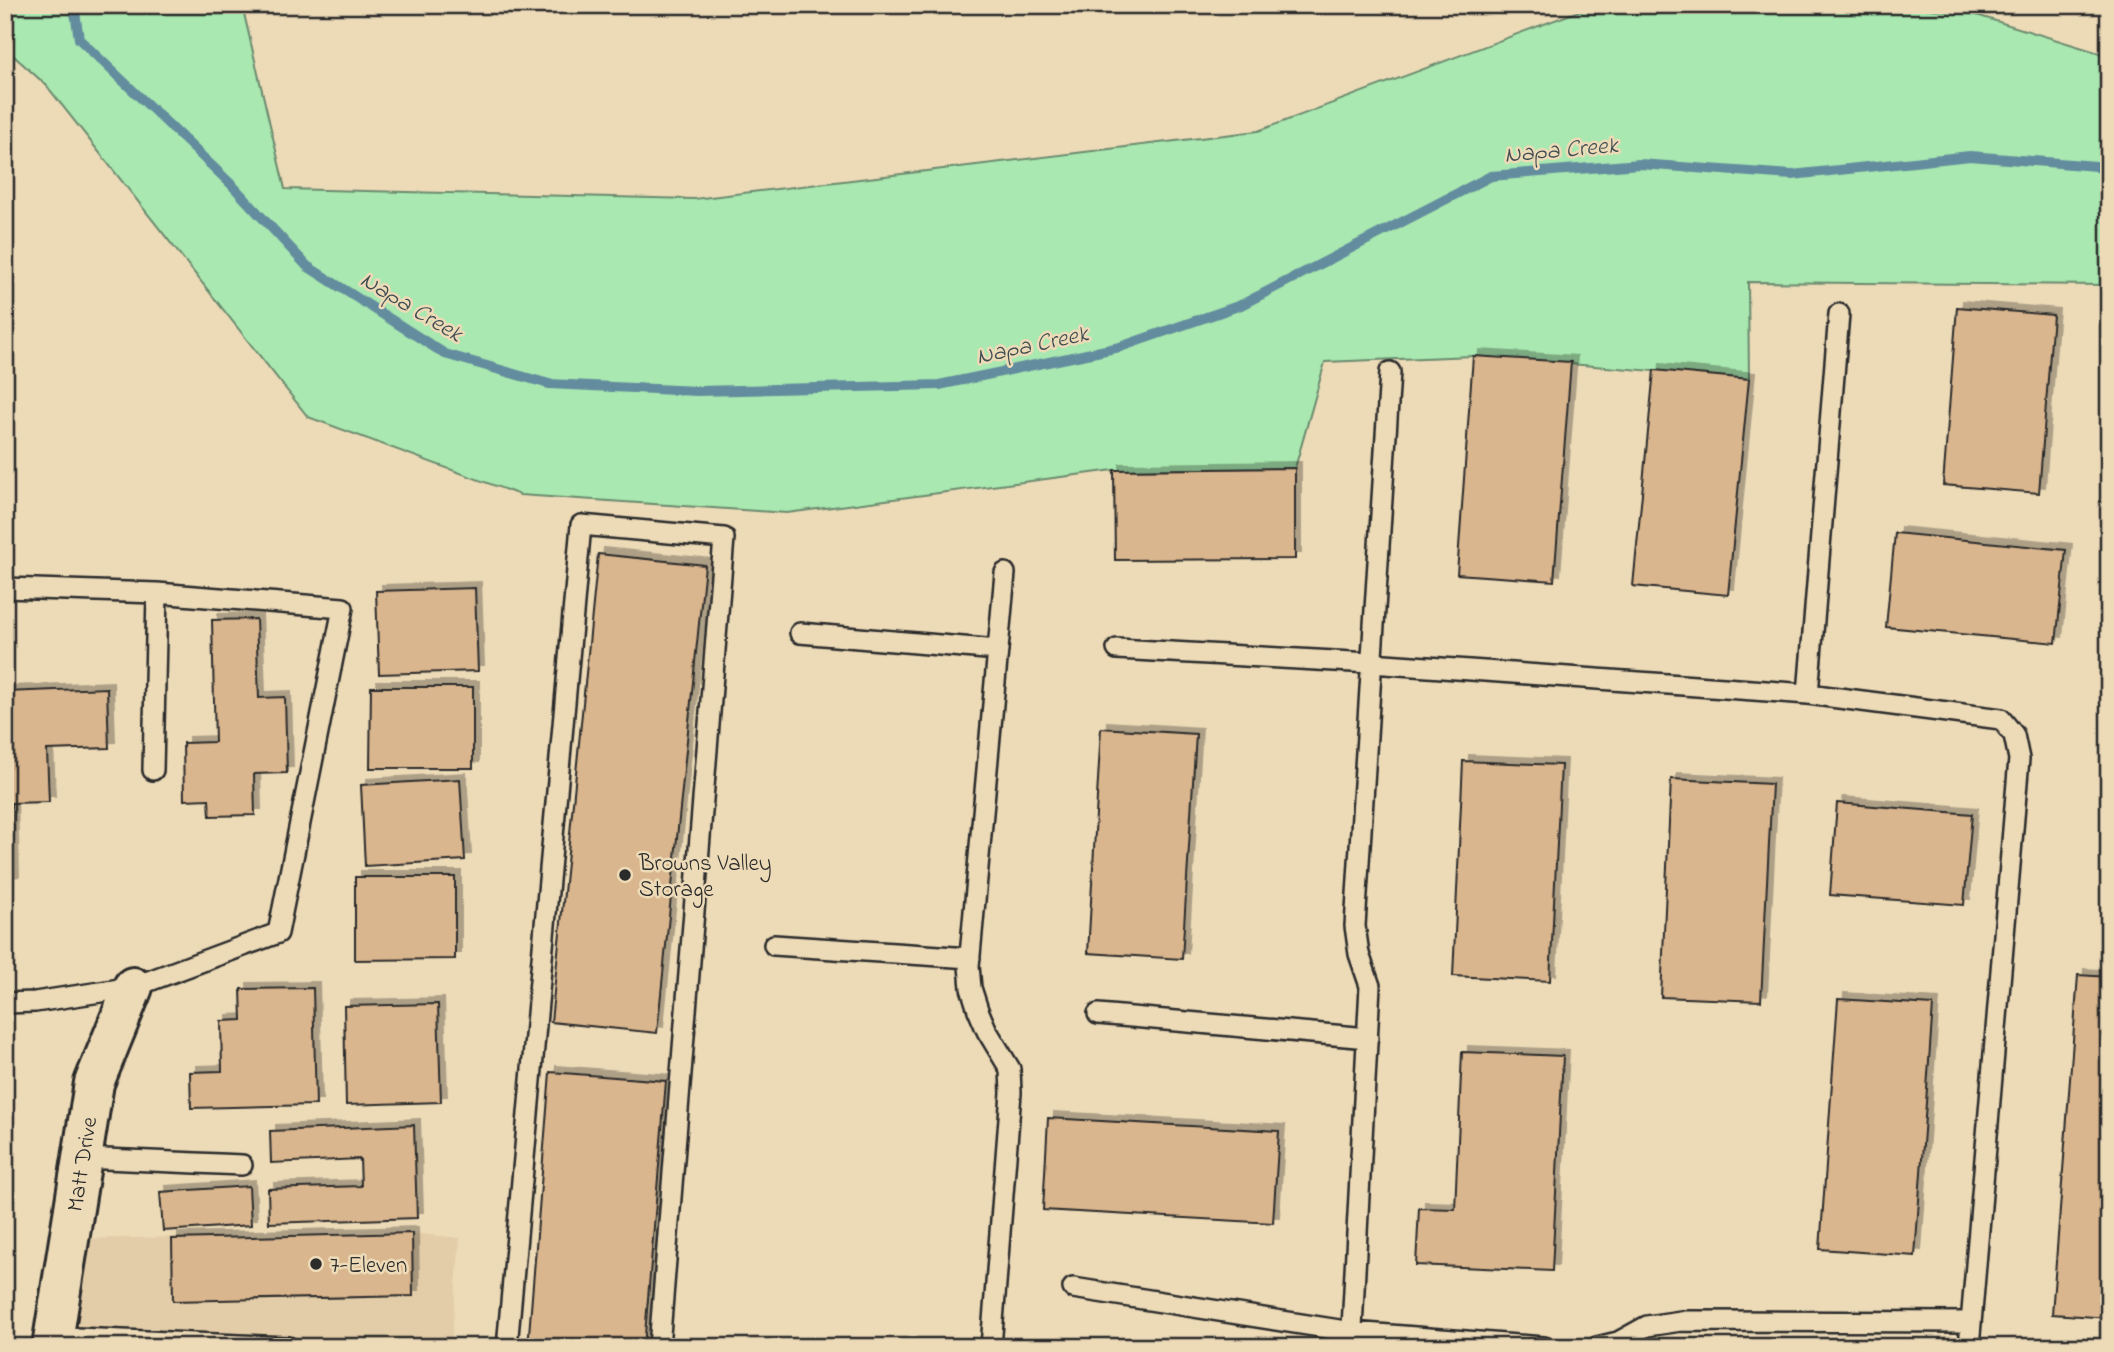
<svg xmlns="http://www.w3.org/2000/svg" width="2114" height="1352" viewBox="0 0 2114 1352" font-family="'Indie Flower',sans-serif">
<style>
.built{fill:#e3cda8}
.green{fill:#a9e8b0;stroke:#6a8a6e;stroke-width:2}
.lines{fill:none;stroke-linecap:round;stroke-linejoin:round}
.stream{stroke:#638d9e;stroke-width:10}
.building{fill:#dab68e;stroke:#2b2b2b;stroke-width:2;filter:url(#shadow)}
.service-casing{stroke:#2b2b2b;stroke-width:24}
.minor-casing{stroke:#2b2b2b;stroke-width:44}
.service{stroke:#eddbb8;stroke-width:19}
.minor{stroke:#eddbb8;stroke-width:38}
.poi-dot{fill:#2b2b2b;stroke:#eddbb8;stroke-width:2.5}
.labels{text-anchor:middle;stroke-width:5;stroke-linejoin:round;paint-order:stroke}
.poi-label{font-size:23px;fill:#2b2b2b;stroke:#eddbb8;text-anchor:start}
.street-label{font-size:23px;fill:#2b2b2b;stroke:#eddbb8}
.water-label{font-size:24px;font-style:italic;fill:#3e4c51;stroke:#eddbb8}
</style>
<defs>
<filter id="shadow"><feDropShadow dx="6" dy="-6" stdDeviation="0" flood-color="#0004"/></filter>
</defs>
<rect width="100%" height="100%" fill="#eddbb8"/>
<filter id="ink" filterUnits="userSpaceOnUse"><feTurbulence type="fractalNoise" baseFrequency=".0143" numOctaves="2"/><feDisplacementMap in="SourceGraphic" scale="14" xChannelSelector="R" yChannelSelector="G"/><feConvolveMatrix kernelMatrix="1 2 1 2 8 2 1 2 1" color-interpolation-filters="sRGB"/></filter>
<g filter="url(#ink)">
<!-- built -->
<path class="built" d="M412 1233 460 1238 451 1347H52L69 1239Z"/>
<!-- green -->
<path class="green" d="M5 5H242L285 189 694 199 1258 131 1595 5H1893L1970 13 2109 56V289L2105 285 1748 282 1749 379 1473 356 1325 362 1295 468 1114 470 787 513 520 495 308 417 46 85 5 48Z"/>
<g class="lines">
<!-- stream -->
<path class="stream" d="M74 5 79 39 232 185 307 266 445 354 549 384 697 391 939 385 1120 347 1241 305 1491 176 1640 164 1792 175 1970 156 2096 166 2109 174"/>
</g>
<!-- building -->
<path class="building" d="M1957 307 2053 315 2039 493 1943 485Z
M1473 356 1571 362 1554 581 1457 574Z
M1654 370 1749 379 1728 595 1633 586Z
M1295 468V559L1115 560 1114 470Z
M1895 533 2066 550 2056 643 1886 627Z
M598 554 705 565 657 1033 551 1022Z
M475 588 478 671 379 674 376 591Z
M256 619 259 698 285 697 287 773 254 774 255 815 210 816 209 799 184 800 183 743 215 742 212 620Z
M2109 680V732H2107Z
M371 687H473V768H370Z
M107 688 109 748 47 750 49 802 11 803 13 882 5 883V692Z
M1101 728 1196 734 1182 959 1088 953Z
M1463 761 1561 765 1550 981 1453 976Z
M460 779 465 860 365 866 361 785Z
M1671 779 1772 784 1761 1001 1661 997Z
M1837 803 1972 814 1964 905 1830 895Z
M355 877H455V959L355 960Z
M2078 975 2109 977V1318L2052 1314Z
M313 988 316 1105 191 1108 190 1072 222 1071 221 1021 242 1020 241 989Z
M1838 999 1933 1005 1915 1256 1820 1249Z
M438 1004 441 1102 346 1105 344 1006Z
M1462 1052 1563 1056 1552 1271 1416 1265 1419 1208 1455 1209Z
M550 1072 666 1081 644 1347H528Z
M1048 1118 1279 1131 1273 1223 1043 1210Z
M414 1125 417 1218 269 1223 268 1189 361 1186 360 1159 271 1163 270 1131Z
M249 1186 251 1225 163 1231 160 1192Z
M412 1233 413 1296 173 1301 172 1239Z"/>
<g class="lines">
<defs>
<path id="service" d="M5 588 157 593 343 608 278 933 133 987 35 1002 5 1003
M800 633 998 650
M1117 649 1371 663 1808 694 1839 314
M1808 694 2001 719 2014 735 2019 759 1969 1347
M153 770 157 593
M774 945 970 958
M1098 1014 1368 1038
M82 1158 242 1165
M1073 1288 1352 1332 1544 1347
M53 1337 288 1347
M507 1347 581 525 724 538 659 1347
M991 1347 1011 1093 1010 1069 987 1031 978 1010 971 988 969 966 1005 573
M1351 1347 1370 986 1359 954 1355 926 1390 372
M1597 1347 1618 1342 1647 1326 1681 1321 1970 1322"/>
<path id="minor" d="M52 1347 94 1083 133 987"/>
</defs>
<!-- service casing -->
<use href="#service" class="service-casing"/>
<!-- minor casing -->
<use href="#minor" class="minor-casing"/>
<!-- service -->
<use href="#service" class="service"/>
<!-- minor -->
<use href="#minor" class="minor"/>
</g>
</g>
<!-- markers -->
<g class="poi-dot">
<circle cx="625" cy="875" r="7"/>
<circle cx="316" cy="1264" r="7"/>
</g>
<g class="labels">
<!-- poi labels -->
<g class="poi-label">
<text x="639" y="870">Browns Valley<tspan x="639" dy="26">Storage</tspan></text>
<text x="330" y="1272">7-Eleven</text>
</g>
<!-- street labels -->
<g class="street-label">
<text transform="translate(81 1164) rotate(-81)" y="8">Matt Drive</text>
</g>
<!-- water labels -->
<g class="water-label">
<text transform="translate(1561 149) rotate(-5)" y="8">Napa Creek</text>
<text transform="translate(412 306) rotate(31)" y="8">Napa Creek</text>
<text transform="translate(1032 344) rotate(-12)" y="8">Napa Creek</text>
</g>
</g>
<!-- margin -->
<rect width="2114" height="1352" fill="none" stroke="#eddbb8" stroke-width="28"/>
<rect x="14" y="14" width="2086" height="1324" fill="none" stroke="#2b2b2b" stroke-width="2.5" filter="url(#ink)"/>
</svg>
